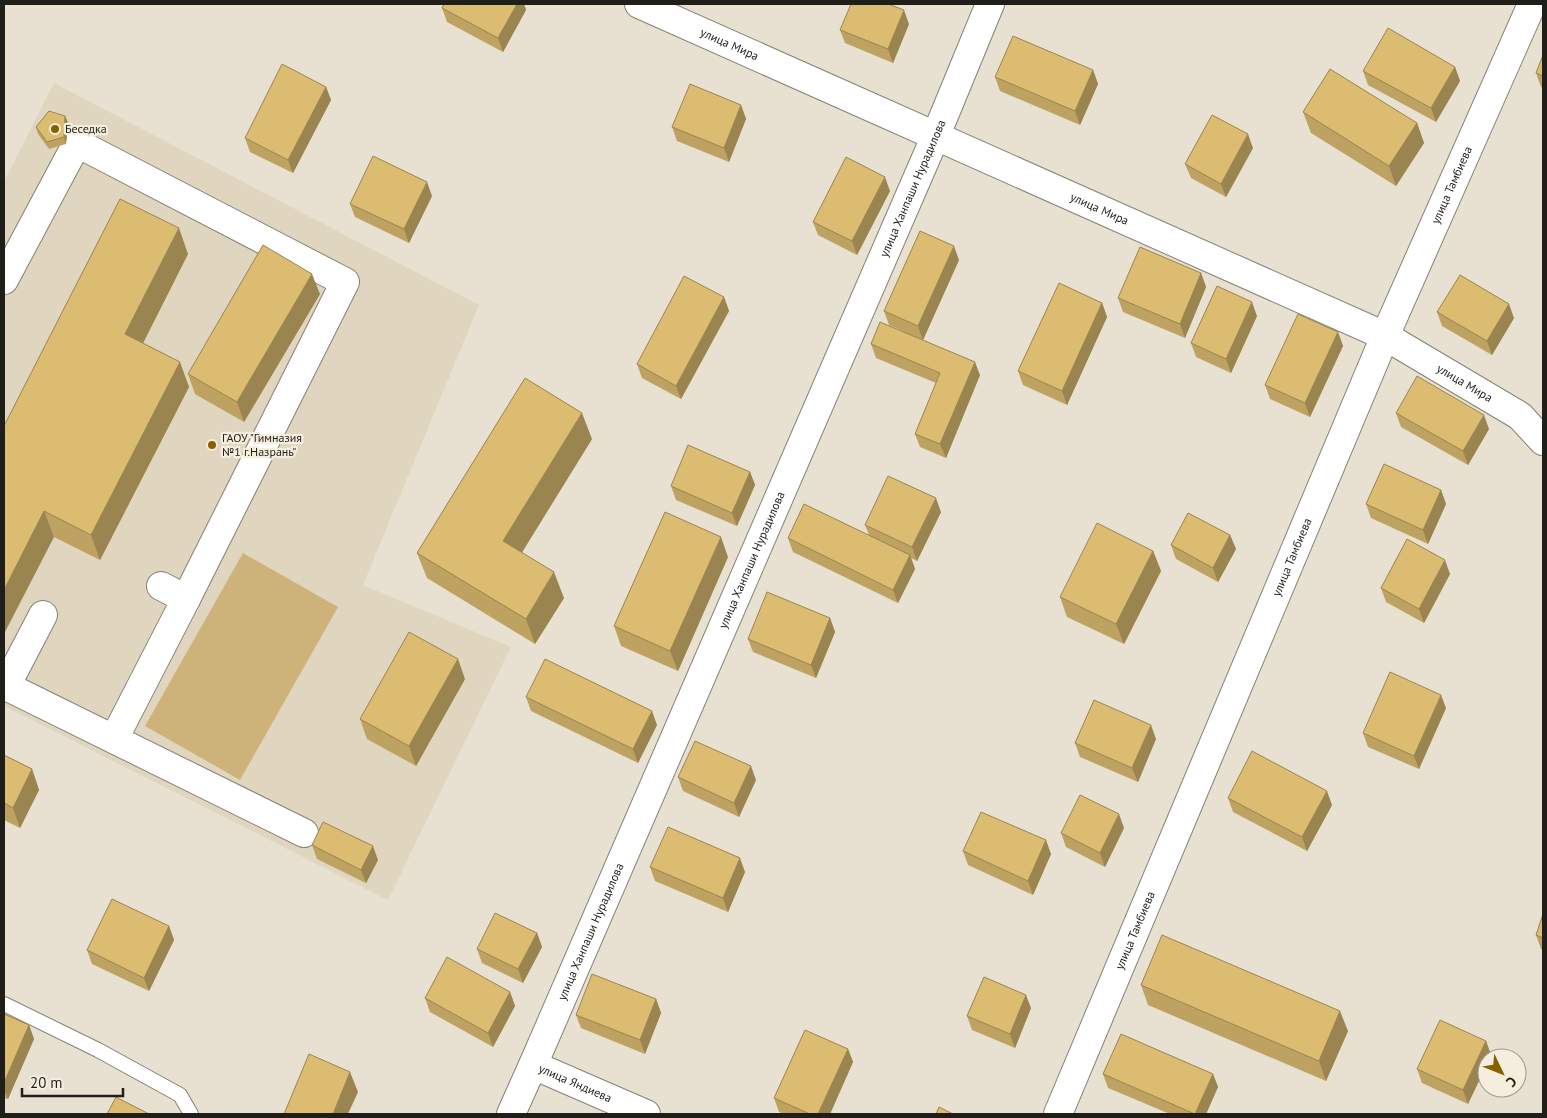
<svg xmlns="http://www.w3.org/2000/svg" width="1547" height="1118" viewBox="0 0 1547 1118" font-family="'PT Sans',sans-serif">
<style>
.built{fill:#e0d6c0}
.green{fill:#cdb37a}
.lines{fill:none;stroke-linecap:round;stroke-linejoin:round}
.lane-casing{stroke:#868073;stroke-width:16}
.street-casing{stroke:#868073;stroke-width:30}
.lane{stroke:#fff;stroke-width:14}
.street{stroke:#fff;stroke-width:28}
.wall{fill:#bda261}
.shaded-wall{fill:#9a844f}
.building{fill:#dcbc71;stroke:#9a844f}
.poi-dot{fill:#896000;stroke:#f5eedf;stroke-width:2}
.labels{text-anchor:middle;stroke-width:4.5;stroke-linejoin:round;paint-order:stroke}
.street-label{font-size:12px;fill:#201e18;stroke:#f5eedf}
.poi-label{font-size:12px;fill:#201e18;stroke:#f5eedf;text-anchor:start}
</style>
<rect width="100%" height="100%" fill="#e8e1d2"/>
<!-- built -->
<path class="built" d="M54 83 479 305 363 585 511 647 388 900 4 706V181Z"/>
<!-- green -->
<path class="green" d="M243 553 338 607 240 780 145 726Z"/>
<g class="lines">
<defs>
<path id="lane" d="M4 1004 98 1050 180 1095 191 1114"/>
<g id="street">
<path id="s1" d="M639 4 1385 336 1520 416 1543 441"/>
<path d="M4 280 77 143 345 282 186 599"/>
<path d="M4 685 304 833"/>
<path d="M6 686 43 615"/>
<path d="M114 739 186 599 161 586"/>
<path id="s2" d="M533 1065 646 1114"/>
<path id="s3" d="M511 1114 533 1065 936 135 990 4"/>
<path id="s4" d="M1058 1114 1385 336 1532 4"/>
</g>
</defs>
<!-- lane casing -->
<use href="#lane" class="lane-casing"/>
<!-- street casing -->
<use href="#street" class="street-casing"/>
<!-- lane -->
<use href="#lane" class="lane"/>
<!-- street -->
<use href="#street" class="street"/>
</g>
<!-- wall -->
<path class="wall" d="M444 4H524L526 10 503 52 447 22 442 8Z
M909 24 893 63 845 43 840 30Z
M1543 55V88L1541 87 1536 73Z
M1455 67 1460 81 1436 122 1368 85 1363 71Z
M1093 70 1098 84 1080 125 1000 91 995 77Z
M326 87 331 100 293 173 250 152 245 138Z
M741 105 746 119 729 162 677 141 672 127Z
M1303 112 1417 123 1424 143 1396 186 1311 133Z
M65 116 68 123 66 144 49 149 38 134 36 127Z
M1253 148 1226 197 1191 178 1185 164Z
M890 191 857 255 818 235 813 222Z
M432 196 409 243 355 217 350 204Z
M188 254 143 343 189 387 100 560 54 537 4 426Z
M959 260 923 340 980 375 946 458 920 447 915 434 936 383 876 358 871 344 903 331 889 325 884 311Z
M1201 273 1206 287 1185 338 1123 312 1118 298Z
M320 294 244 422 195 394 188 374Z
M724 297 729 311 681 399 642 378 637 364Z
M1102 303 1107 317 1067 405 1023 385 1018 371Z
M1437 312 1514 318 1492 355 1442 326Z
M1257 316 1231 373 1196 357 1191 343Z
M1338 332 1343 346 1310 417 1270 399 1265 385Z
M1396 413 1489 429 1468 465 1401 427Z
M592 439 522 552 564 598 535 644 427 578 417 553Z
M750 472 755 485 737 526 676 500 671 486Z
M1441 490 1446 504 1428 544 1371 518 1366 504Z
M941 512 917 561 911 558 915 569 898 603 793 552 788 538 869 535 865 525Z
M1230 535 1236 549 1218 582 1176 559 1171 545Z
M1153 551 1161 571 1124 644 1067 617 1060 597Z
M728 557 678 671 621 646 614 626Z
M1450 574 1424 623 1386 602 1381 588Z
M830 618 835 632 816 678 753 652 748 639Z
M465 679 416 766 367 739 360 719Z
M526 697 657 725 638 763 531 711Z
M1446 708 1419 769 1368 747 1363 733Z
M1156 739 1138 782 1080 757 1075 743Z
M4 755 32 769 39 790 20 828 4 820Z
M678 777 756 780 739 817 683 791Z
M1228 798 1332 805 1307 851 1233 812Z
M1124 828 1105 867 1066 847 1061 833Z
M312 845 378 860 366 883 317 859Z
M963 851 1051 854 1033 895 968 865Z
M650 867 745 872 728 912 655 881Z
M1543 914V950L1541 949 1536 935Z
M169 926 174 940 149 991 92 964 87 950Z
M537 933 542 947 523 983 482 963 477 949Z
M1141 985 1348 1031 1326 1081 1148 1005Z
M510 992 515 1006 493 1047 430 1012 425 998Z
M656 999 661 1013 645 1054 581 1028 576 1015Z
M1031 1008 1015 1048 972 1030 967 1016Z
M4 1014 29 1025 34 1039 8 1099 4 1098Z
M1486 1041 1491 1055 1487 1058V1064L1468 1104 1422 1083 1417 1069Z
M848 1049 853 1062 830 1114H784L779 1112 774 1098Z
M1103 1074H1213L1218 1087 1206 1114H1170L1108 1088Z"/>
<!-- shaded-wall -->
<path class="shaded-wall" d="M517 4H524L526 10 503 52 498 38Z
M904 10 909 24 893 63 888 49Z
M1455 67 1460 81 1436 122 1431 108Z
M1093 70 1098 84 1080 125 1075 111Z
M326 87 331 100 293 173 288 160Z
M741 105 746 119 729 162 724 148Z
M65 116 68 123 66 144 64 137Z
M1417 123 1424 143 1396 186 1389 166Z
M1248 134 1253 148 1226 197 1221 184Z
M885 177 890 191 857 255 852 241Z
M427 182 432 196 409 243 404 229Z
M179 228 188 254 135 359 125 334Z
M954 246 959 260 923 340 918 326Z
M1201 273 1206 287 1185 338 1180 324Z
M312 274 320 294 244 422 237 402Z
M724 297 729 311 681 399 676 386Z
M1252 302 1257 316 1231 373 1226 359Z
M1102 303 1107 317 1067 405 1062 391Z
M1509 304 1514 318 1492 355 1487 341Z
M1338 332 1343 346 1310 417 1305 403Z
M180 362 189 387 100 560 91 535Z
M975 362 980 375 946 458 940 444Z
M582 413 592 439 513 567 503 541Z
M1484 415 1489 429 1468 465 1463 451Z
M750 472 755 485 737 526 732 513Z
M1441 490 1446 504 1428 544 1423 530Z
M936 498 941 512 917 561 912 547Z
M44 511 54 537 4 634V590Z
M1230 535 1236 549 1218 582 1213 568Z
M721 537 728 557 678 671 670 651Z
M1153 551 1161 571 1124 644 1116 624Z
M910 555 915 569 898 603 893 590Z
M1445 560 1450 574 1424 623 1419 609Z
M554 572 564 598 535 644 526 619Z
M830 618 835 632 816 678 811 665Z
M458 659 465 679 416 766 409 746Z
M1441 695 1446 708 1419 769 1414 756Z
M652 711 657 725 638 763 633 749Z
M1151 725 1156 739 1138 782 1132 768Z
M751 766 756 780 739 817 734 803Z
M32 769 39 790 20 828 13 808Z
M1327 791 1332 805 1307 851 1302 837Z
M1119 814 1124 828 1105 867 1100 853Z
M1046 840 1051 854 1033 895 1028 881Z
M373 846 378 860 366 883 361 870Z
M740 858 745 872 728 912 723 898Z
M169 926 174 940 149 991 144 978Z
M537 933 542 947 523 983 518 969Z
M510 992 515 1006 493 1047 488 1033Z
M1026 995 1031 1008 1015 1048 1010 1034Z
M656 999 661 1013 645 1054 640 1040Z
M1340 1011 1348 1031 1326 1081 1319 1061Z
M29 1025 34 1039 8 1099 4 1089V1083Z
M1486 1041 1491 1055 1490 1058H1487V1064L1468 1104 1463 1090Z
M848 1049 853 1062 830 1114H818Z
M350 1072 358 1092 348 1114H333Z
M1213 1074 1218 1087 1206 1114H1195Z"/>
<!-- building -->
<path class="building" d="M444 4H517L498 38 442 8Z
M851 4H888L904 10 888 49 840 30Z
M1388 28 1455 67 1431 108 1363 71Z
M1013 36 1093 70 1075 111 995 77Z
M1543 55V76L1536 73Z
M282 64 326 87 288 160 245 138Z
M1330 69 1417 123 1389 166 1303 112Z
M690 84 741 105 724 148 672 127Z
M49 111 65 116 64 137 47 142 36 127Z
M1212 115 1248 134 1221 184 1185 164Z
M373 156 427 182 404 229 350 204Z
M846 157 885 177 852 241 813 222Z
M120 199 179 228 125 334 180 362 91 535 44 511 4 590V426Z
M920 231 954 246 918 326 884 311Z
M263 245 312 274 237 402 188 374Z
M1140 247 1201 273 1180 324 1118 298Z
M1460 275 1509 304 1487 341 1437 312Z
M684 276 724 297 676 386 637 364Z
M1059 283 1102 303 1062 391 1018 371Z
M1217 286 1252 302 1226 359 1191 343Z
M1298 314 1338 332 1305 403 1265 385Z
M880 322 975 362 940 444 915 434 940 373 871 344Z
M1417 376 1484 415 1463 451 1396 413Z
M525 378 582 413 503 541 554 572 526 619 417 553Z
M688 445 750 472 732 513 671 486Z
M1384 464 1441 490 1423 530 1366 504Z
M888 476 936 498 912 547 865 525Z
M804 504 910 555 893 590 788 538Z
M665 512 721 537 670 651 614 626Z
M1188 513 1230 535 1213 568 1171 545Z
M1097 523 1153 551 1116 624 1060 597Z
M1407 539 1445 560 1419 609 1381 588Z
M767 592 830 618 811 665 748 639Z
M409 632 458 659 409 746 360 719Z
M545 659 652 711 633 749 526 697Z
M1390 672 1441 695 1414 756 1363 733Z
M1094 700 1151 725 1132 768 1075 743Z
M695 741 751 766 734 803 678 777Z
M1252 751 1327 791 1302 837 1228 798Z
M4 755 32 769 13 808 4 803Z
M1080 795 1119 814 1100 853 1061 833Z
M981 812 1046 840 1028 881 963 851Z
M323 822 373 846 361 870 312 845Z
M668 827 740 858 723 898 650 867Z
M112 899 169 926 144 978 87 950Z
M495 913 537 933 518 969 477 949Z
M1543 914V938L1536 935Z
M1162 935 1340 1011 1319 1061 1141 985Z
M447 957 510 992 488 1033 425 998Z
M592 974 656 999 640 1040 576 1015Z
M984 977 1026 995 1010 1034 967 1016Z
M4 1014 29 1025 4 1083Z
M1440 1020 1486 1041 1463 1090 1417 1069Z
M805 1030 848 1049 818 1114H810L774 1098Z
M1121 1034 1213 1074 1195 1114 1103 1074Z
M309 1054 350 1072 333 1114H284Z
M116 1097 149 1114H107Z
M939 1107 953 1114H936Z"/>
<!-- markers -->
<g class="poi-dot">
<circle cx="55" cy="129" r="5"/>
<circle cx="212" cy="445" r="5"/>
</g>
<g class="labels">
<!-- street labels -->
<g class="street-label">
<text dy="4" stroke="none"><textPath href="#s1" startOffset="99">улица Мира</textPath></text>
<text dy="4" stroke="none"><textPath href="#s4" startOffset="1009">улица Тамбиева</textPath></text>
<text dy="4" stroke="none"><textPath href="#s3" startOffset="1009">улица Ханпаши Нурадилова</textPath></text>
<text dy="4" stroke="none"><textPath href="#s1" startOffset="504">улица Мира</textPath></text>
<text dy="4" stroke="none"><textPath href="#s1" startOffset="909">улица Мира</textPath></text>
<text dy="4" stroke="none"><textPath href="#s4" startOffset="604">улица Тамбиева</textPath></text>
<text dy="4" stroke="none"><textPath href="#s3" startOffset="604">улица Ханпаши Нурадилова</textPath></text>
<text dy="4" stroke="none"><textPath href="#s3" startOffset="199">улица Ханпаши Нурадилова</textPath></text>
<text dy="4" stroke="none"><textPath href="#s4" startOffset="199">улица Тамбиева</textPath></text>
<text dy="4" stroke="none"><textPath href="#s2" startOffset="46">улица Яндиева</textPath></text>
</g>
<!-- poi labels -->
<g class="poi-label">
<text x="65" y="133">Беседка</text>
<text x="222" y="442">ГАОУ "Гимназия<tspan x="222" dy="14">№1 г.Назрань"</tspan></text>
</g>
</g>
<!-- border -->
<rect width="1547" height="1118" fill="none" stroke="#201e18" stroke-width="10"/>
<!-- north arrow -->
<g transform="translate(1502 1073) rotate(133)"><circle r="24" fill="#f5eedf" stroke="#a09b8f"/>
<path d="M0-4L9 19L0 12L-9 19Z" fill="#896000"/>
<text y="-8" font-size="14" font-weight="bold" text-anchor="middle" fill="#201e18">С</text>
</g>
<!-- scale -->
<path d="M22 1088v8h101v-8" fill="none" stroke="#201e18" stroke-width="2.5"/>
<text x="30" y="1088" font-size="15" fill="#201e18" stroke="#f5eedf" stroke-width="4" paint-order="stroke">20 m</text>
</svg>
